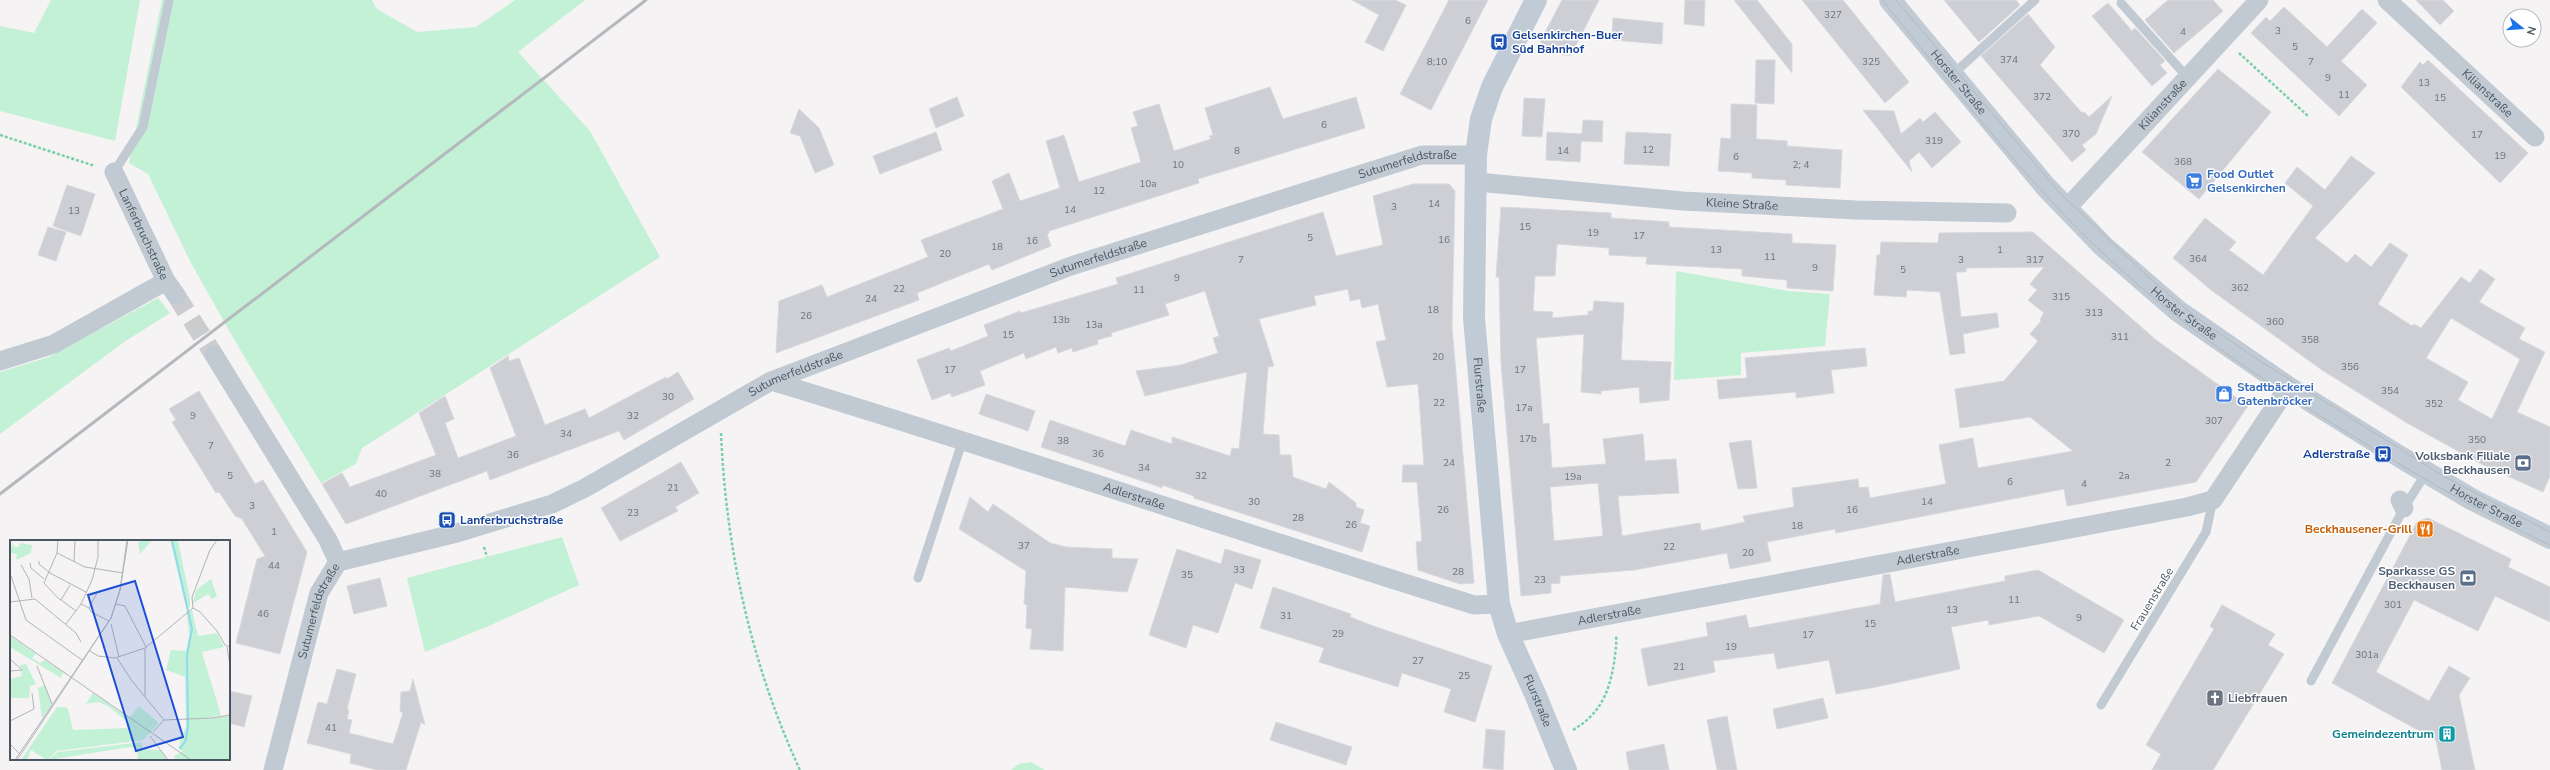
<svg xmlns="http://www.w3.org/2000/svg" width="2550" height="770" viewBox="0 0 2550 770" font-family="'Nunito Sans',sans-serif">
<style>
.green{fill:#c3f1d5}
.building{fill:#cdcfd5;stroke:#d7d9de;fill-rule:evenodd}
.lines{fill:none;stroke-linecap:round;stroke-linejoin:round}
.street-tunnel{stroke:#caccce;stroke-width:19;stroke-dasharray:19 10;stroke-linecap:butt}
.path{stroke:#7ad0a6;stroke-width:2.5;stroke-dasharray:3 2;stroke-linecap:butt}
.lane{stroke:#c1cad2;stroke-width:9}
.street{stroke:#c1cad2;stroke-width:19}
.secondary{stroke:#c1cbd6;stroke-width:22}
.tram{stroke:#b5b8bd;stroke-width:1}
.rail{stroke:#b5b8bd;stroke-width:3}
.labels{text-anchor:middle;stroke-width:3;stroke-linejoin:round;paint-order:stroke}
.number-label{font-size:10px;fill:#6b747e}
.transit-label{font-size:12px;font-weight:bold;fill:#164399;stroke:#fff;text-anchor:start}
.street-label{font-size:12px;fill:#4a5661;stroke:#fff}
.shop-label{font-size:12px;font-weight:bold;fill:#366cbe;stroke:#fff;text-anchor:start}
.service-label{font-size:12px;font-weight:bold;fill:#4e5e75;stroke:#fff;text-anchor:end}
.food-label{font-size:12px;font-weight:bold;fill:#c56008;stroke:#fff;text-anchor:end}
.worship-label{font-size:12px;font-weight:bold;fill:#5b616d;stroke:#fff;text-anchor:start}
.culture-label{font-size:12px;font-weight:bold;fill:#0d838f;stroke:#fff;text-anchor:end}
.inset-river{fill:none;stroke:#90daee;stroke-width:2}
.inset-road{fill:none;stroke:#b1b4b9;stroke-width:1}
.view{fill:#1d4ed8;fill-opacity:0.15;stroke:#1d4ed8;stroke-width:2}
.inset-edge{fill:none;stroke:#4a5661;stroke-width:2}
</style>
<rect width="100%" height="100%" fill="#f5f3f3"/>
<!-- green -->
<path class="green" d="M51 0H140L115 141 0 111V26L34 33Z
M162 0H372L377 9 417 32 476 27 515 0H585L518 52 590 131 660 257 362 448 356 464 321 483 239 348 191 263 148 174 129 163Z
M1676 271 1788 291 1830 294 1825 346 1741 353V375L1674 380Z
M158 298 170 313 124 342 0 434V372L49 357Z
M562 537 579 585 491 625 425 652 407 578Z
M1031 762 1045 770H1011L1019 764Z"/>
<!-- building -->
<path class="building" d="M1352 0H1395L1406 5 1383 51 1365 42 1379 15Z
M1449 0H1488L1431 110 1400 94Z
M1562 0H1599L1571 55H1563L1540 42Z
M1685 0H1705L1704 26 1684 24Z
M1734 0H1757L1792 44V73Z
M1802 0H1843L1909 82 1885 103Z
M1944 0H2016L2020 5 1979 42Z
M2168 0H2213L2223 11 2174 53 2145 20Z
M2416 0H2443L2454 11 2440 25Z
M2108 3 2132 31 2135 28 2165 61 2160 65 2167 73 2152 86 2092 16Z
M2284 7 2327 47 2362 9 2377 23 2341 61 2367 85 2339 116 2251 33 2266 17 2270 21Z
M2028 14 2055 47 2040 65 2082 113 2084 112 2089 117 2112 96 2096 134 2082 145 2086 150 2072 162 1981 56Z
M1613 18 1663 23 1662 44 1612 40Z
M1756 60H1775L1774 104 1755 103Z
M2428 60 2528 153 2500 183 2401 87 2420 62 2423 65Z
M2218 69 2271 112 2199 199 2142 152Z
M1270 87 1283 119 1356 97 1365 128 1198 179 1199 183 1049 231V233L1047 234 1051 246 992 270 989 264 917 293 919 300 776 353 779 301 822 285 827 297 928 257 921 240 1003 209 992 181 1009 173 1020 201 1060 188 1046 141 1064 135 1079 182 1141 162 1131 128 1138 126 1133 112 1159 104 1174 151 1211 139 1209 136 1213 135 1205 108Z
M957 97 964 116 936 128 929 109Z
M1524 98 1545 99 1542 137 1522 136Z
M1731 104 1757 105 1756 139 1787 141V146L1842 150 1840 188 1786 185V180L1752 178V173L1718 171 1721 138 1731 139Z
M799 109 819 128 834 165 815 173 800 136 790 133Z
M1863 110 1894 111 1901 134 1920 118 1923 122 1935 112 1961 142 1932 168 1919 152 1909 161 1912 172Z
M1583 120 1603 121 1602 142 1581 141 1580 162 1546 160 1547 132 1582 134Z
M936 132 942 150 880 174 873 156Z
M1626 132 1671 134 1669 166 1624 164Z
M2351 156 2375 173 2315 238 2347 263 2355 254 2371 267 2390 243 2408 255 2378 304 2412 326 2414 324 2421 328 2461 277 2470 283 2480 269 2495 279 2479 302 2525 328 2519 339 2545 352 2517 412 2550 427V476L2543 492 2485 466 2407 423 2322 370 2211 290 2173 258 2205 218 2236 242 2229 250 2263 275 2313 206 2285 183 2297 167 2325 190ZM2451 318 2520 359 2492 419 2458 400 2468 382 2426 358Z
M1413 184H1449L1455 191 1452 327 1474 583 1460 584 1418 570 1416 542 1422 541 1417 482H1402L1403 465H1424L1418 384 1387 387 1376 342 1386 340 1378 304 1362 308 1360 299 1350 301 1348 289 1314 296 1316 305 1259 319 1274 366 1268 367 1263 434 1279 435 1280 455H1291L1293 477 1326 489 1329 482 1356 503V507L1364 510 1360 523 1370 526 1362 552 1194 498V496L1162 485V488L1157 486 1041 447 1050 420 1125 446 1131 430 1172 444V437L1230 456 1232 448 1239 449 1247 372 1145 396 1136 371 1181 365 1218 353 1213 338 1219 336 1205 291 1165 304 1169 315 1111 333 1112 336 1097 340 1098 344 1073 352 1072 348 1058 353 1056 347 1026 359 1024 353 980 371 985 385 952 397 950 393 932 400 917 360 949 348 951 351 988 336 984 325 1020 311 1021 313 1118 284 1116 278 1323 212 1336 256 1383 245 1373 196Z
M67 185 95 194 81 236 53 226Z
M1501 207 1611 213V218L1669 222V227L1792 234V243L1836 245 1833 291 1787 288V280L1742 276V269L1646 264 1647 257 1609 255V248L1557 244 1555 276H1535L1533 311 1553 312 1552 318 1588 315V311H1593L1594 301 1624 303 1621 360 1671 362 1669 400 1640 403 1639 387 1601 391V394L1581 392 1584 334 1536 338 1543 424 1549 423 1552 468 1606 464 1603 439 1643 434 1645 461 1676 459 1679 493 1618 496 1622 536 1700 523 1701 531 1745 522 1743 516 1794 507 1792 488 1858 479 1859 488 1868 487 1870 498 1946 484 1939 445 1973 438 1978 468 2073 451 2030 417 1960 428 1955 389 2004 381 2038 341 2030 334 2041 321 2040 319 2044 313 2028 300 2037 290 2030 284 2044 267 1966 268V272H1956L1961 317 1997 313 1999 327 1963 334 1965 353 1950 355 1940 292 1907 290 1906 297 1874 295 1877 255H1880L1881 242 1938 243 1939 233 2033 232 2156 340 2248 406 2196 482 2067 506 2064 489 1836 533 1835 529 1767 542 1771 561 1730 569 1727 553 1634 570 1560 576V583L1551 584V593L1521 596 1501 363 1499 277H1496ZM1598 483 1603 536 1554 541 1550 487Z
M48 227 66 232 56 261 38 255Z
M1865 348 1867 366 1831 370 1834 393 1796 398V392L1719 399 1717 380 1747 378 1745 358Z
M508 356 509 361 519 358 545 425 585 409 589 418 666 377 667 379 678 372 694 399 624 440 619 431 490 480 487 471 346 524 322 484 342 473 350 487 436 455 419 413 445 396 454 419 445 423 458 458 516 436 490 368Z
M199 391 255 484 263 480 307 552 280 654 236 643 257 559 265 556 242 519 235 516 219 492 216 493 172 422 176 420 169 409Z
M986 394 1035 411 1028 431 979 414Z
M1751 440 1757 488 1738 489 1729 443Z
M681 462 699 493 675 507 678 511 620 541 601 508Z
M970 497 988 512 993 504 1050 543 1066 547 1112 549V558L1138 559 1127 592 1065 587 1063 651 1030 649 1032 629 1026 628 1027 605 1024 604 1026 571 959 529Z
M2428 518 2511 559 2508 567 2550 587V622L2495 596 2478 631 2414 600 2376 672 2429 701 2449 666 2470 678 2459 695 2475 770H2442L2436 740 2332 683 2417 522Z
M1177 549 1221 564 1225 549 1261 560 1252 589 1235 583 1218 633 1193 625 1186 648 1149 635Z
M2038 570 2124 620 2104 653 2039 616 1989 625 1988 620 1951 627 1960 669 1876 687 1836 694 1829 660 1777 669 1774 653 1713 661 1715 672 1648 686 1641 649 1708 636 1706 623 1746 615 1749 628 1880 604 1883 575 1890 574 1895 602 2005 581V576Z
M380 578 387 606 354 614 347 586Z
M1273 587 1351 614 1350 617 1376 627 1492 666 1475 722 1444 712 1451 689 1402 673 1398 687 1319 662 1324 648 1260 628Z
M2222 605 2275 634 2268 645 2284 654 2213 770H2152L2161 754 2146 745 2214 629 2210 626Z
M337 669 356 674 347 709 349 710 347 719 352 720 349 733 393 744 403 713 400 711 401 692 410 691 413 679 425 725 421 722 406 770H377L350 763 351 754 307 743 318 702 327 704Z
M229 691 252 696 244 727 229 723Z
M1823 698 1828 718 1777 729 1773 709Z
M1727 716 1737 770H1717L1707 720Z
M1276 722 1352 747 1346 765 1270 740Z
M1486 729 1505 731 1503 770 1483 768Z
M1664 744 1669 770H1629L1626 752Z"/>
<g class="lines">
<!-- street-tunnel -->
<path class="street-tunnel" d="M176 295 214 355"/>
<!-- path -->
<path class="path" d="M2239 53 2308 116
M0 135 95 166
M721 433C726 550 751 664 800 770
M484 547 487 557
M1573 730C1600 714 1609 693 1614 663 1615 654 1617 644 1616 635"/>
<!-- lane -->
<path class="lane" d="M2121 3 2188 78
M1952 75 2035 0
M114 172 143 127 169 0
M918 578 963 439
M2311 681 2404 508 2426 473
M2101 705 2206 532 2213 500"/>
<!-- street -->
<g class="street">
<path id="s1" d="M2387 0 2535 137"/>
<path id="s2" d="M114 172 166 281 176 295"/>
<path id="s3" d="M1477 182 1683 201 1856 210 2007 213"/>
<path id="s4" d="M2067 208 2259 0"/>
<path d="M214 355 328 540 338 562"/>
<path d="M0 361 54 344 166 281"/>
<path id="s5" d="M771 381C1006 452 1239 532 1474 605L1499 604"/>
<path d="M2400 500 2404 508"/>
<path id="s6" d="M1508 634 2187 507 2213 500 2288 387"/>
<path id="s7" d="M273 770 319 593 338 562 457 533 552 504 585 488 771 381 1071 266 1422 155H1476"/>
</g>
<!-- secondary -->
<g class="secondary">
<path id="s8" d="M1536 0 1492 87 1481 119 1476 155 1474 318 1499 604 1508 634 1536 696 1566 770"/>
<path id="s9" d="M1890 0 2046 187 2103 246 2178 311 2288 387 2402 458 2473 500 2550 538"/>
</g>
<!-- tram -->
<path class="tram" d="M1882 0C1941 72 2002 150 2066 217 2156 310 2255 377 2366 444 2426 480 2486 516 2550 545
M1896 0 2059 192 2145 274 2197 318 2257 359 2445 477 2550 532"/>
<!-- rail -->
<path class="rail" d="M0 494 646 0"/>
</g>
<!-- icons -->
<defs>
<symbol id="bus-square" viewBox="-11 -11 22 22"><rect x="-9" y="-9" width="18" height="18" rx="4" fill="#1a4fb4" stroke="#fff"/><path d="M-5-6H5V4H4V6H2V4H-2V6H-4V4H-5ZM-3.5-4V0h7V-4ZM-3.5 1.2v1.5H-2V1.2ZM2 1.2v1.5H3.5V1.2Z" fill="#fff"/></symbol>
<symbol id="supermarket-square" viewBox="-11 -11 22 22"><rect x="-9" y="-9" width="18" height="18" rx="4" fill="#3f7fe0" stroke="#fff"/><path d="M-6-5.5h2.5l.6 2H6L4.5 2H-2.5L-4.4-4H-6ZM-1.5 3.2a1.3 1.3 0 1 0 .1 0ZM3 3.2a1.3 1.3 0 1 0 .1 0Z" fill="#fff"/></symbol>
<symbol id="shop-square" viewBox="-11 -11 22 22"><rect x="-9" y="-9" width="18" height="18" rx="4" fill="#3f7fe0" stroke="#fff"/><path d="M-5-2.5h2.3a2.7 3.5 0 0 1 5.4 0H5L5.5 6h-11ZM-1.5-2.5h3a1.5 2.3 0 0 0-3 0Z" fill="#fff"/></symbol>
<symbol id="bank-square" viewBox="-11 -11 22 22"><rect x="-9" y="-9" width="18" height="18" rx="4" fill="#5c6f8a" stroke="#fff"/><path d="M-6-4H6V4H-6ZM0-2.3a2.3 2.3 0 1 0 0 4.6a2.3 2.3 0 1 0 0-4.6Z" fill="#fff"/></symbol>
<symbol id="restaurant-square" viewBox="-11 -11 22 22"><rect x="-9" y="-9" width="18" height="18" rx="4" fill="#e8710a" stroke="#fff"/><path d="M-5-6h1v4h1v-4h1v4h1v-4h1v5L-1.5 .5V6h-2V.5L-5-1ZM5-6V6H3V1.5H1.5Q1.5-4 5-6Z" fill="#fff"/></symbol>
<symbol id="church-square" viewBox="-11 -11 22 22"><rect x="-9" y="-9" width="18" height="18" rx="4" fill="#6b7280" stroke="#fff"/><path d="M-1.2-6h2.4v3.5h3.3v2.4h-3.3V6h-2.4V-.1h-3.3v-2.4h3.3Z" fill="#fff"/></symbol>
<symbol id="building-square" viewBox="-11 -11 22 22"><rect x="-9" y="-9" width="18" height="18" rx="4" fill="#0f9aa8" stroke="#fff"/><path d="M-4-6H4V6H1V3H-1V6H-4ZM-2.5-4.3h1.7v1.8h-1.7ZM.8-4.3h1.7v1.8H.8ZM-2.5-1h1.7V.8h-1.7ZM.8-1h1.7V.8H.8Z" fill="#fff"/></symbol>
</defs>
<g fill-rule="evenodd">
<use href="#bus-square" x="1489" y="32" width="20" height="20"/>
<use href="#supermarket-square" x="2184" y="171" width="20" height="20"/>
<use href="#shop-square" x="2214" y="384" width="20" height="20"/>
<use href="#bus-square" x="2373" y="444" width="20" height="20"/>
<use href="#bank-square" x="2513" y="453" width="20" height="20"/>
<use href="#bus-square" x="437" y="510" width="20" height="20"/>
<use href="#restaurant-square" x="2415" y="519" width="20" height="20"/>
<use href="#bank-square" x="2458" y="568" width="20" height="20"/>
<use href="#church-square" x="2205" y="688" width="20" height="20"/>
<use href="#building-square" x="2437" y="724" width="20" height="20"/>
</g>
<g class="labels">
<!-- number labels -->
<g class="number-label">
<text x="1833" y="18">327</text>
<text x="1468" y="24">6</text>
<text x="2278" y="34">3</text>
<text x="2183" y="35">4</text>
<text x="2295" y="50">5</text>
<text x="2009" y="63">374</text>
<text x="1437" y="65">8;10</text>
<text x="1871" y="65">325</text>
<text x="2311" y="65">7</text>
<text x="2328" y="81">9</text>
<text x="2424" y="86">13</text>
<text x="2344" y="98">11</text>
<text x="2042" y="100">372</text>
<text x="2440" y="101">15</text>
<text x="1324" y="128">6</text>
<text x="2071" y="137">370</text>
<text x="2477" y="138">17</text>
<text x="1934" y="144">319</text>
<text x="1648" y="153">12</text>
<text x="1237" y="154">8</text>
<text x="1563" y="154">14</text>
<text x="2500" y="159">19</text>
<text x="1736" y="160">6</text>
<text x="2183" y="165">368</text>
<text x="1178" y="168">10</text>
<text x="1801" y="168">2; 4</text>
<text x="1148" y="187">10a</text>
<text x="1099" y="194">12</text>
<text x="1434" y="207">14</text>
<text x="1394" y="210">3</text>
<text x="1070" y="213">14</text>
<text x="74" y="214">13</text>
<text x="1525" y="230">15</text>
<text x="1593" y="236">19</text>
<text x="1639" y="239">17</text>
<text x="1310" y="241">5</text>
<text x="1444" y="243">16</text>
<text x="1032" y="244">16</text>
<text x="997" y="250">18</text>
<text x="1716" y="253">13</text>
<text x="2000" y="253">1</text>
<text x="945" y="257">20</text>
<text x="1770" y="260">11</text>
<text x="2198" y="262">364</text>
<text x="1241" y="263">7</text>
<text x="1961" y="263">3</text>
<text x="2035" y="263">317</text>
<text x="1815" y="271">9</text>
<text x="1903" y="273">5</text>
<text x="1177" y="281">9</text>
<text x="2240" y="291">362</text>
<text x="899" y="292">22</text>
<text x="1139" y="293">11</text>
<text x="2061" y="300">315</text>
<text x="871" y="302">24</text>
<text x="1433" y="313">18</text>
<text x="2094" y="316">313</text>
<text x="806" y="319">26</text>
<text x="1061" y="323">13b</text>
<text x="2275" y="325">360</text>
<text x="1094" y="328">13a</text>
<text x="1008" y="338">15</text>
<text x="2120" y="340">311</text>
<text x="2310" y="343">358</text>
<text x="1438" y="360">20</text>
<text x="2350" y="370">356</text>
<text x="950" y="373">17</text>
<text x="1520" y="373">17</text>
<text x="2390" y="394">354</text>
<text x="668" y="400">30</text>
<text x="1439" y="406">22</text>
<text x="2434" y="407">352</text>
<text x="1524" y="411">17a</text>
<text x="193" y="419">9</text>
<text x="633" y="419">32</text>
<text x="2214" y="424">307</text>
<text x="566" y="437">34</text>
<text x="1528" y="442">17b</text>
<text x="2477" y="443">350</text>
<text x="1063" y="444">38</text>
<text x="211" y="449">7</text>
<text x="1098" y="457">36</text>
<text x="513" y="458">36</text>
<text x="1449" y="466">24</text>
<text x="2168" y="466">2</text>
<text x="1144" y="471">34</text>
<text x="435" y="477">38</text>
<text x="230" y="479">5</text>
<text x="1201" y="479">32</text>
<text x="2124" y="479">2a</text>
<text x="1573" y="480">19a</text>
<text x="2010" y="485">6</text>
<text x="2084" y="487">4</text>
<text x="673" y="491">21</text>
<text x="381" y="497">40</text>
<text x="1254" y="505">30</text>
<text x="1927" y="505">14</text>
<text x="252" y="509">3</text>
<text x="1443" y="513">26</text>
<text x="1852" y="513">16</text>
<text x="633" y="516">23</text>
<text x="1298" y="521">28</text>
<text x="1351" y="528">26</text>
<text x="1797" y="529">18</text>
<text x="274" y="535">1</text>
<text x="1024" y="549">37</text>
<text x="1669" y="550">22</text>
<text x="1748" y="556">20</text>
<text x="274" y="569">44</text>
<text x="1239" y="573">33</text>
<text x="1458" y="575">28</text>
<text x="1187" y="578">35</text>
<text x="1540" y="583">23</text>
<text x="2014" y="603">11</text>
<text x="2393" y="608">301</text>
<text x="1952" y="613">13</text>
<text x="263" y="617">46</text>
<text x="1286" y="619">31</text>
<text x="2079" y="621">9</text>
<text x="1870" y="627">15</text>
<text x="1338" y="637">29</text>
<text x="1808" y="638">17</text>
<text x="1731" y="650">19</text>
<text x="2367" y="658">301a</text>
<text x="1418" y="664">27</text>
<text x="1679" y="670">21</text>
<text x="1464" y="679">25</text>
<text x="331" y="731">41</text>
</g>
<!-- transit labels -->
<g class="transit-label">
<text x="1512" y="39">Gelsenkirchen-Buer<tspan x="1512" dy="14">Süd Bahnhof</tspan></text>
<text x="2370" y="458" text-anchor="end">Adlerstraße</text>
<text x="460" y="524">Lanferbruchstraße</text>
</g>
<!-- street labels -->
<g class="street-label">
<text dy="4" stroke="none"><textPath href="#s9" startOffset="107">Horster Straße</textPath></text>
<text dy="4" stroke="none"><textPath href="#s1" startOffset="137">Kilianstraße</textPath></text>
<text dy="4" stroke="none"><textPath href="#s4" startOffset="141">Kilianstraße</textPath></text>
<text dy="4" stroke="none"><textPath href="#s7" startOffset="1366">Sutumerfeldstraße</textPath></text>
<text dy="4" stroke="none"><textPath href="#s3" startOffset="266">Kleine Straße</textPath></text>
<text dy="4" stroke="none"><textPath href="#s2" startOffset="69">Lanferbruchstraße</textPath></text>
<text dy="4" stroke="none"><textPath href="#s7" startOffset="1042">Sutumerfeldstraße</textPath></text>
<text dy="4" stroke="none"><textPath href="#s9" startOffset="431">Horster Straße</textPath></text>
<text dy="4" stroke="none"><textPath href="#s7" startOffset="718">Sutumerfeldstraße</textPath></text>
<text dy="4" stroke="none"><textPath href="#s8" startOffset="398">Flurstraße</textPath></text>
<text dy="4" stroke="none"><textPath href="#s5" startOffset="381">Adlerstraße</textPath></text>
<text dy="4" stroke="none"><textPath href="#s9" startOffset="790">Horster Straße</textPath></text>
<text dy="4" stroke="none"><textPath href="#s6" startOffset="427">Adlerstraße</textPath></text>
<text transform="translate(2152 599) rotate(-59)" y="4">Frauenstraße</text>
<text dy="4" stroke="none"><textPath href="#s7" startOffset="166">Sutumerfeldstraße</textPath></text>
<text dy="4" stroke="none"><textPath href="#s6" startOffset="103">Adlerstraße</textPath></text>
<text dy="4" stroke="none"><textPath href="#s8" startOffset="722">Flurstraße</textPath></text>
</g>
<!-- shop labels -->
<g class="shop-label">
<text x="2207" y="178">Food Outlet<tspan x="2207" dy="14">Gelsenkirchen</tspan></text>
<text x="2237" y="391">Stadtbäckerei<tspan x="2237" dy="14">Gatenbröcker</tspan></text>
</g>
<!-- service labels -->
<g class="service-label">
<text x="2510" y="460">Volksbank Filiale<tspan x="2510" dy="14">Beckhausen</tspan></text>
<text x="2455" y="575">Sparkasse GS<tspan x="2455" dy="14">Beckhausen</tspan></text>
</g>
<!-- food labels -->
<g class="food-label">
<text x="2412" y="533">Beckhausener-Grill</text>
</g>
<!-- worship labels -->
<g class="worship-label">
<text x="2228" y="702">Liebfrauen</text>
</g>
<!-- culture labels -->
<g class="culture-label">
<text x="2434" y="738">Gemeindezentrum</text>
</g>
</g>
<!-- overview -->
<g transform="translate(10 540)">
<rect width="220" height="220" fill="#f5f3f3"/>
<path d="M131 0H142L130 14 128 3ZM160 0 168 1 180 59V67L177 70ZM10 3 22 5 21 13 6 20 7 14 1 13V7L4 4V7H9ZM201 39 207 56 202 59 198 54 183 63 186 50ZM182 70 188 96 207 93 214 107 192 112 187 96 211 175 191 179 220 176V220H166L164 216 173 211 168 208 176 186 175 137 156 130 161 110 176 111 179 95 177 74ZM0 96 26 114 22 118 30 123 35 120 53 132 51 138 0 107ZM16 124 26 144 20 146 19 158H0V139L12 136 10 125ZM35 145 42 165 32 178 28 148ZM83 153 119 178 129 166 149 183 133 200 47 211 37 220 21 210 17 220H11L47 167H56L58 169 63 190 119 188 118 182 99 167 89 162 76 164ZM132 202 133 211V209L151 210 157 220H128L127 209 120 207 38 220 48 212Z" fill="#c3f1d5"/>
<path class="inset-river" d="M162 0 182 89 177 115 178 186 176 200 170 209"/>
<path class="inset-road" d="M48 0 47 13 34 43 47 57 66 71M47 13 75 27 113 33M29 21V24L40 33 76 52M64 22 65 0M20 23 21 28 34 39M11 25 19 39 22 58M0 33 16 80 72 120M51 60 60 45M0 62 25 59 66 93 71 102M71 64 79 68 87 53M106 64 115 66 136 107M79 68 81 72 99 81M183 68 182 57 200 10 207 0M56 84 71 64 82 40 88 17V0M101 84 109 117M0 95 181 220M217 107 220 125M80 111 88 116 105 118 135 108 183 68 190 72 207 91 215 105 220 107M107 118 122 141 154 180 202 178 220 175M0 119 12 130 0 131M27 126 42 164M135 156V108M0 181 24 169 22 153M143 192 154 180M140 196 158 220M0 204 9 213M5 220 101 78 110 50 117 0M7 220 101 78 110 50 118 0"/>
<path class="view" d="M125 41 173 197 126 211 78 55Z"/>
<rect width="220" height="220" class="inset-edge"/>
</g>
<!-- north arrow -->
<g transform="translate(2522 28) rotate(107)"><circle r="19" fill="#ffffff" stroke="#b7bbc0"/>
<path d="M0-3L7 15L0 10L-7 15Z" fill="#1a73e8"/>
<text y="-6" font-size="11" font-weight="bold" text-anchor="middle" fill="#4a5661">N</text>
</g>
</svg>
